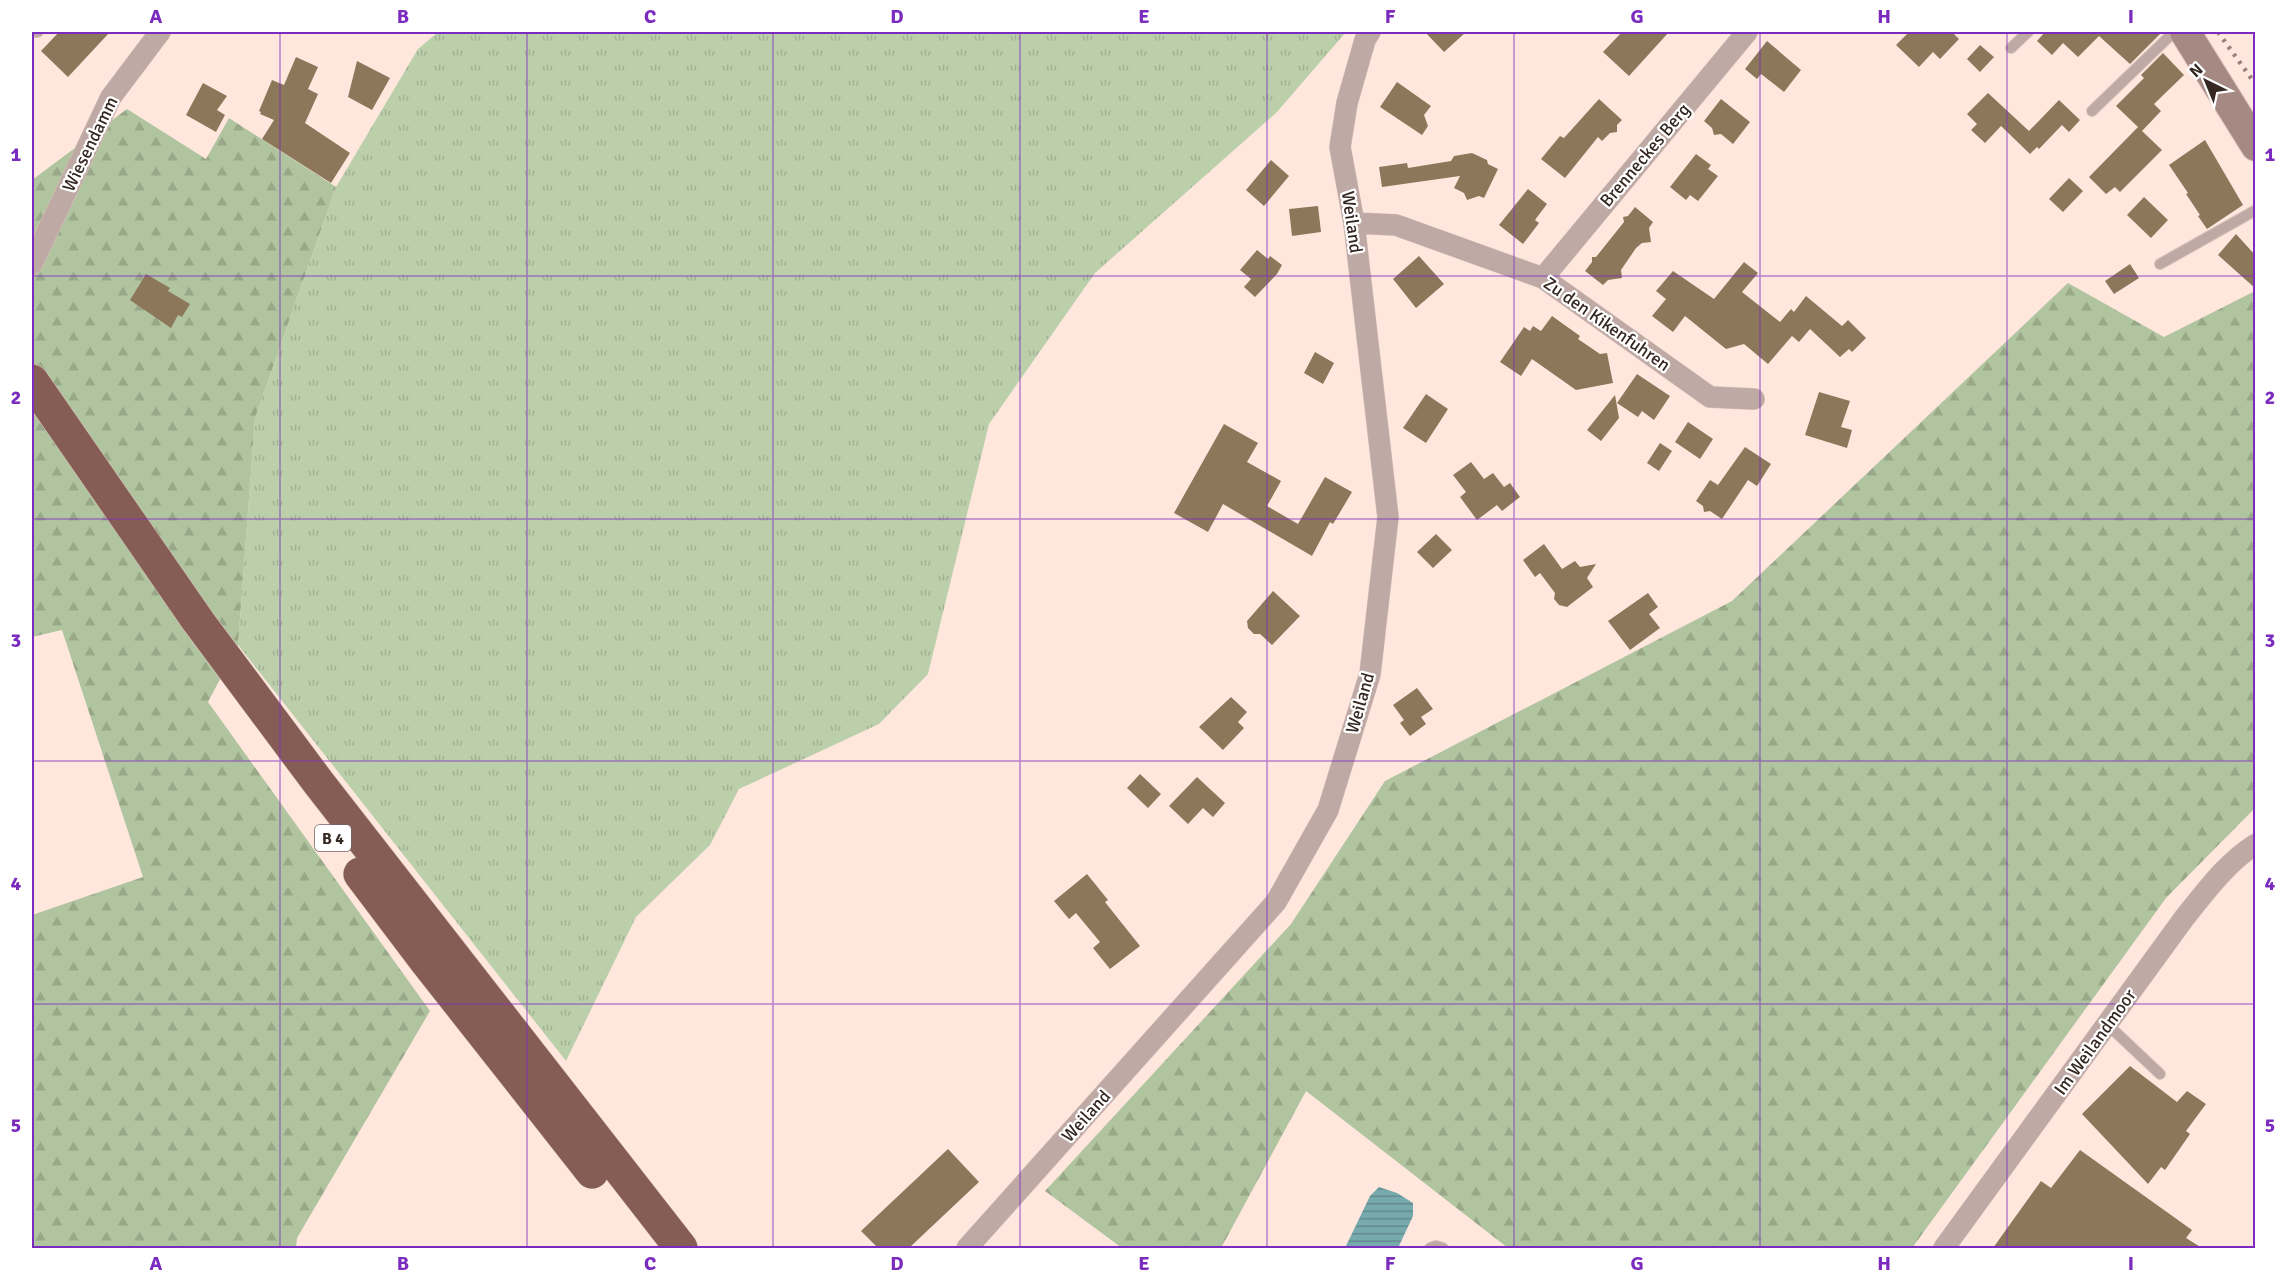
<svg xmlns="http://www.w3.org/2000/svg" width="2287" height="1280" viewBox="0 0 2287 1280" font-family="Signika,sans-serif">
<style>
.grass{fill:url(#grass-tufts)}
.forest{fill:url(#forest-firs)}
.water{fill:url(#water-rules)}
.building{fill:#8c775b}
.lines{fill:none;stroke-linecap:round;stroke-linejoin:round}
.lane-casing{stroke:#dbc4bc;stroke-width:12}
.street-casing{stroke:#dbc4bc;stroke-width:22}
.secondary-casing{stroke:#dbc4bc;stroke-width:32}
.highway-casing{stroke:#dbc4bc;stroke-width:34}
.lane{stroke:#bea9a5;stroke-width:10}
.street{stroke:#bea9a5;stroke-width:21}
.secondary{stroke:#a68983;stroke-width:30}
.highway{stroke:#855d55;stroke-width:33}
.rail{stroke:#96837b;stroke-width:4.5;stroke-dasharray:3 6;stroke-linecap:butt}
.grid{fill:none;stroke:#7b2cbf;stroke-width:1.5;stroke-opacity:0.55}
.labels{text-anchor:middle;stroke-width:4.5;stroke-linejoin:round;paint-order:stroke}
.shield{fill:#fff;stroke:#726864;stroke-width:1.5}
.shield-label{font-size:16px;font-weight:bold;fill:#352721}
.street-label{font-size:18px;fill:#352721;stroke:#fff}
.neatline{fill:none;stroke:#7b2cbf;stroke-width:2}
.grid-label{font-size:20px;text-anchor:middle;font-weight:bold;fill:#7b2cbf}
</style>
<defs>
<pattern id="grass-tufts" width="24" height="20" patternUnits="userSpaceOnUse" patternTransform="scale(1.5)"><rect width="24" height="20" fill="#bccfab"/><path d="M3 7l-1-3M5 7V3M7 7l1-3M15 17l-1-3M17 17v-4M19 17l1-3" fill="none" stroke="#a2b293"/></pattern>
<pattern id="forest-firs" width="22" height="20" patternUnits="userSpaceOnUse" patternTransform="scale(1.5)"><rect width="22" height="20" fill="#b0c49f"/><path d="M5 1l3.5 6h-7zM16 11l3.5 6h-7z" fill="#98a889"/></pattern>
<pattern id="water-rules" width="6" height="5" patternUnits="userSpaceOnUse" patternTransform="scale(1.5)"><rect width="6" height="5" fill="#76aaad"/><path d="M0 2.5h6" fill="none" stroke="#628a8c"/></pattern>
</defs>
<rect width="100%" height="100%" fill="#ffe7de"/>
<!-- grass -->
<path class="grass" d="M438 32H1346L1277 112 1095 273 989 424 928 674 879 724 739 789 710 845 636 917 566 1061 238 645 255 418 336 187 418 49Z"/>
<!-- forest -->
<path class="forest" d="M127 109 206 159 229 118 336 187 255 418 238 645 208 702 430 1011 297 1238 296 1248H32V915L143 877 62 630 32 637V180Z
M2068 283 2164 337 2255 291V808L2166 898 1912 1248H1508L1306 1091 1221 1248H1122L1045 1191 1291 924 1385 781 1732 601Z"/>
<!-- water -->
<path class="water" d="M1379 1187 1397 1193 1413 1203V1216L1398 1248H1345L1370 1196Z"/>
<!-- building -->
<path class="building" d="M59 32H110L68 77 41 51Z
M1425 32H1466L1444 52Z
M1622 32H1669L1629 76 1603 52Z
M1909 32H1952L1959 39 1940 59 1933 52 1919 67 1896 45Z
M2045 32H2162L2130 64 2099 36 2078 57 2063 43 2052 55 2037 41Z
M1767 41 1801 70 1784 92 1761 74 1757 79 1745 69Z
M1980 45 1994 57 1980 72 1967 59Z
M2163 53 2184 75 2154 104 2161 111 2142 131 2162 150 2120 192 2115 187 2106 194 2089 177 2138 127 2116 106 2144 78 2141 75Z
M296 57 318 67 308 89 318 94 305 123 350 153 331 183 262 139 274 120 260 114 261 112 259 111 272 80 284 85Z
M357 61 390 78 372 110 348 97Z
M1397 82 1431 106 1424 115 1428 126 1422 135 1380 107Z
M203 83 227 96 217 110 225 115 216 132 186 115Z
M1988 93 2029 131 2059 100 2080 120 2069 132 2062 125 2039 149 2037 147 2030 154 2001 126 1985 143 1971 130 1977 124 1967 114Z
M1599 99 1622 120 1617 125V132L1610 133 1602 141 1598 137 1565 178 1541 159 1560 136 1564 138Z
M1721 99 1750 122 1733 144 1721 134 1714 135 1712 128 1704 121Z
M2205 140 2243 205 2207 229 2198 216 2200 215 2186 194 2188 193 2169 165Z
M1472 153 1487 160 1488 164 1498 169 1484 198 1479 196 1467 200 1464 193 1454 188 1460 176 1382 187 1379 167 1407 163 1408 168 1451 161 1454 156Z
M1696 154 1711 165 1708 169 1718 176 1698 201 1690 195 1686 200 1670 187Z
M1271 160 1289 176 1264 206 1246 190Z
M2069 178 2083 191 2063 212 2049 199Z
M1528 189 1547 204 1535 220 1539 223 1523 244 1499 225Z
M2144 197 2168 220 2151 238 2127 215Z
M1318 206 1321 232 1292 236 1289 209Z
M1635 207 1653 222 1649 228 1651 242 1642 243 1636 248 1621 270 1622 278 1608 280 1603 285 1585 271 1592 262V257H1596L1624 222 1623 217 1628 216Z
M2236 234 2256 256V289L2218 255Z
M1257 250 1268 259 1270 256 1282 265 1277 274 1255 297 1244 287 1251 279 1240 270Z
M1419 256 1444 284 1416 308 1393 279Z
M1744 262 1758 273 1742 292 1780 322 1791 309 1794 312 1806 296 1842 326 1848 320 1866 338 1852 352 1849 349 1840 357 1810 329 1799 342 1792 336 1768 364 1744 344 1726 349 1685 316 1673 332 1652 316 1666 299 1656 291 1673 271 1714 299Z
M2130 264 2139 278 2114 294 2105 281Z
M146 274 170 288 168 291 190 304 182 317 178 315 171 328 130 300Z
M1552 316 1580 336 1578 339 1600 354 1607 353 1613 383 1576 390 1532 359 1521 376 1500 362 1524 327 1530 331 1533 326 1541 331Z
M1315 352 1334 363 1323 384 1304 373Z
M1637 374 1670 396 1654 420 1642 411 1638 417 1617 403Z
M1819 392 1850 401 1841 427 1852 430 1847 448 1805 435Z
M1426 394 1448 409 1426 443 1403 428Z
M1615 395 1619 418 1601 441 1587 430Z
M1688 422 1713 439 1700 459 1675 442Z
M1224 424 1258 443 1247 462 1281 481 1267 506 1298 524 1325 477 1352 492 1333 524 1330 522 1312 556 1223 504 1208 532 1174 513Z
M1660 443 1672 451 1659 471 1647 463Z
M1745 447 1771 464 1757 486 1748 480 1722 519 1710 511 1704 512 1703 506 1696 501 1710 480 1718 485Z
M1471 462 1484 479 1493 473 1504 487 1510 483 1520 497 1502 511 1497 505 1477 520 1460 497 1466 492 1453 475Z
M1436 534 1452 550 1433 568 1417 552Z
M1544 544 1562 569 1575 561 1580 567 1596 564 1587 578 1593 587 1567 607 1559 605 1554 599 1555 593 1540 573 1535 577 1523 560Z
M1273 591 1300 616 1272 645 1260 634H1254L1248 628 1247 621Z
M1648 593 1658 607 1649 614 1660 628 1630 650 1608 621Z
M1417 688 1433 709 1421 717 1426 724 1410 736 1400 723 1404 720 1393 705Z
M1231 697 1247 712 1238 722 1244 728 1223 750 1199 727Z
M1140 774 1161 794 1148 808 1127 788Z
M1197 777 1225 803 1213 817 1203 808 1188 824 1169 806Z
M1087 874 1108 900 1105 902 1140 946 1110 969 1093 948 1100 942 1076 913 1069 919 1054 901Z
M2130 1066 2177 1102 2187 1091 2206 1104 2186 1131 2190 1134 2165 1170 2161 1167 2148 1184 2082 1114Z
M948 1149 979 1182 909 1248H878L861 1231Z
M2080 1150 2192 1230 2186 1238 2202 1248H1993L2041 1181 2051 1188Z"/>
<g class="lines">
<defs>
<path id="lane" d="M33 32H38
M2011 48 2028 32
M2092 111 2174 32
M2160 264 2256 210
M2107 1024 2160 1074
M1430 1248 1436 1246 1443 1248"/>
<path id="street" d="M1354 223 1396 225 1543 278 1710 397 1754 399
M32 264 111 97 160 32
M1543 278 1747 32
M967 1248 1276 902 1328 810 1370 674 1388 517 1354 223 1340 147 1347 103 1365 40 1370 32
M1944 1248 2185 917C2207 890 2226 863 2256 844"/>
<path id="secondary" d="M2185 32 2256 146"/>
<path id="highway" d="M32 381 198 621 318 782 681 1248
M360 874 425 960 592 1172"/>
</defs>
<!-- lane casing -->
<use href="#lane" class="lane-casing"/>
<!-- street casing -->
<use href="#street" class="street-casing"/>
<!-- secondary casing -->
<use href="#secondary" class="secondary-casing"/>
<!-- highway casing -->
<use href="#highway" class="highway-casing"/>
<!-- lane -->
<use href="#lane" class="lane"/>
<!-- street -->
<use href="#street" class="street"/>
<!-- secondary -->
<use href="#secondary" class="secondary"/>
<!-- highway -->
<use href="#highway" class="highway"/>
<!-- rail -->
<path class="rail" d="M2218 32 2256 85"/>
</g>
<!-- grid -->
<path class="grid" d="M280 32V1248M527 32V1248M773 32V1248M1020 32V1248M1267 32V1248M1514 32V1248M1760 32V1248M2007 32V1248M32 276H2256M32 519H2256M32 761H2256M32 1004H2256"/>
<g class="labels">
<!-- shield labels -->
<rect class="shield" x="315" y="825" width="36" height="26" rx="4.5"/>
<g class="shield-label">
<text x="333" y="844">B 4</text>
</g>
<!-- street labels -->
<g class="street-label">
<text transform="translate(90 144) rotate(-64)" y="6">Wiesendamm</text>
<text transform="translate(1645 155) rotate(-50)" y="6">Brenneckes Berg</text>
<text transform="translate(1352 222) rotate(82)" y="6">Weiland</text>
<text transform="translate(1607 324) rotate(35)" y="6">Zu den Kikenfuhren</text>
<text transform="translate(1360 703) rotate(-74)" y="6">Weiland</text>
<text transform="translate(2095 1042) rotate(-54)" y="6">Im Weilandmoor</text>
<text transform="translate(1086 1116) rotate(-48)" y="6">Weiland</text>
</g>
</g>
<!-- border -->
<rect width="2287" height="1280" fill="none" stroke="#ffffff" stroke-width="66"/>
<!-- north arrow -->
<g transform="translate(2206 81) rotate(317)" stroke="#ffffff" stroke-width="4.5" paint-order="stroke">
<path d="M0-4.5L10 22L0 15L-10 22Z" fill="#352721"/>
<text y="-9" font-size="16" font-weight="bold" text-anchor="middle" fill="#352721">N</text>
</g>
<rect x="33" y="33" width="2221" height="1214" class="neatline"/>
<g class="grid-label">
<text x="156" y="23">A</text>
<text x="403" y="23">B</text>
<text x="650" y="23">C</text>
<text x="897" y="23">D</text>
<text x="1144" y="23">E</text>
<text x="1390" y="23">F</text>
<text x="1637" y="23">G</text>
<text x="1884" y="23">H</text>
<text x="2131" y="23">I</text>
<text x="16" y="161">1</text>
<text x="2270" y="161">1</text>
<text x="16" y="404">2</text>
<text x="2270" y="404">2</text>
<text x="16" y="647">3</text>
<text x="2270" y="647">3</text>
<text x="16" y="890">4</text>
<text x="2270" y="890">4</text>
<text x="16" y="1132">5</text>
<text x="2270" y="1132">5</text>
<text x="156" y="1270">A</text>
<text x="403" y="1270">B</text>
<text x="650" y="1270">C</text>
<text x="897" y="1270">D</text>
<text x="1144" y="1270">E</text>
<text x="1390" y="1270">F</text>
<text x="1637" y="1270">G</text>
<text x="1884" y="1270">H</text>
<text x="2131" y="1270">I</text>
</g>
</svg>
